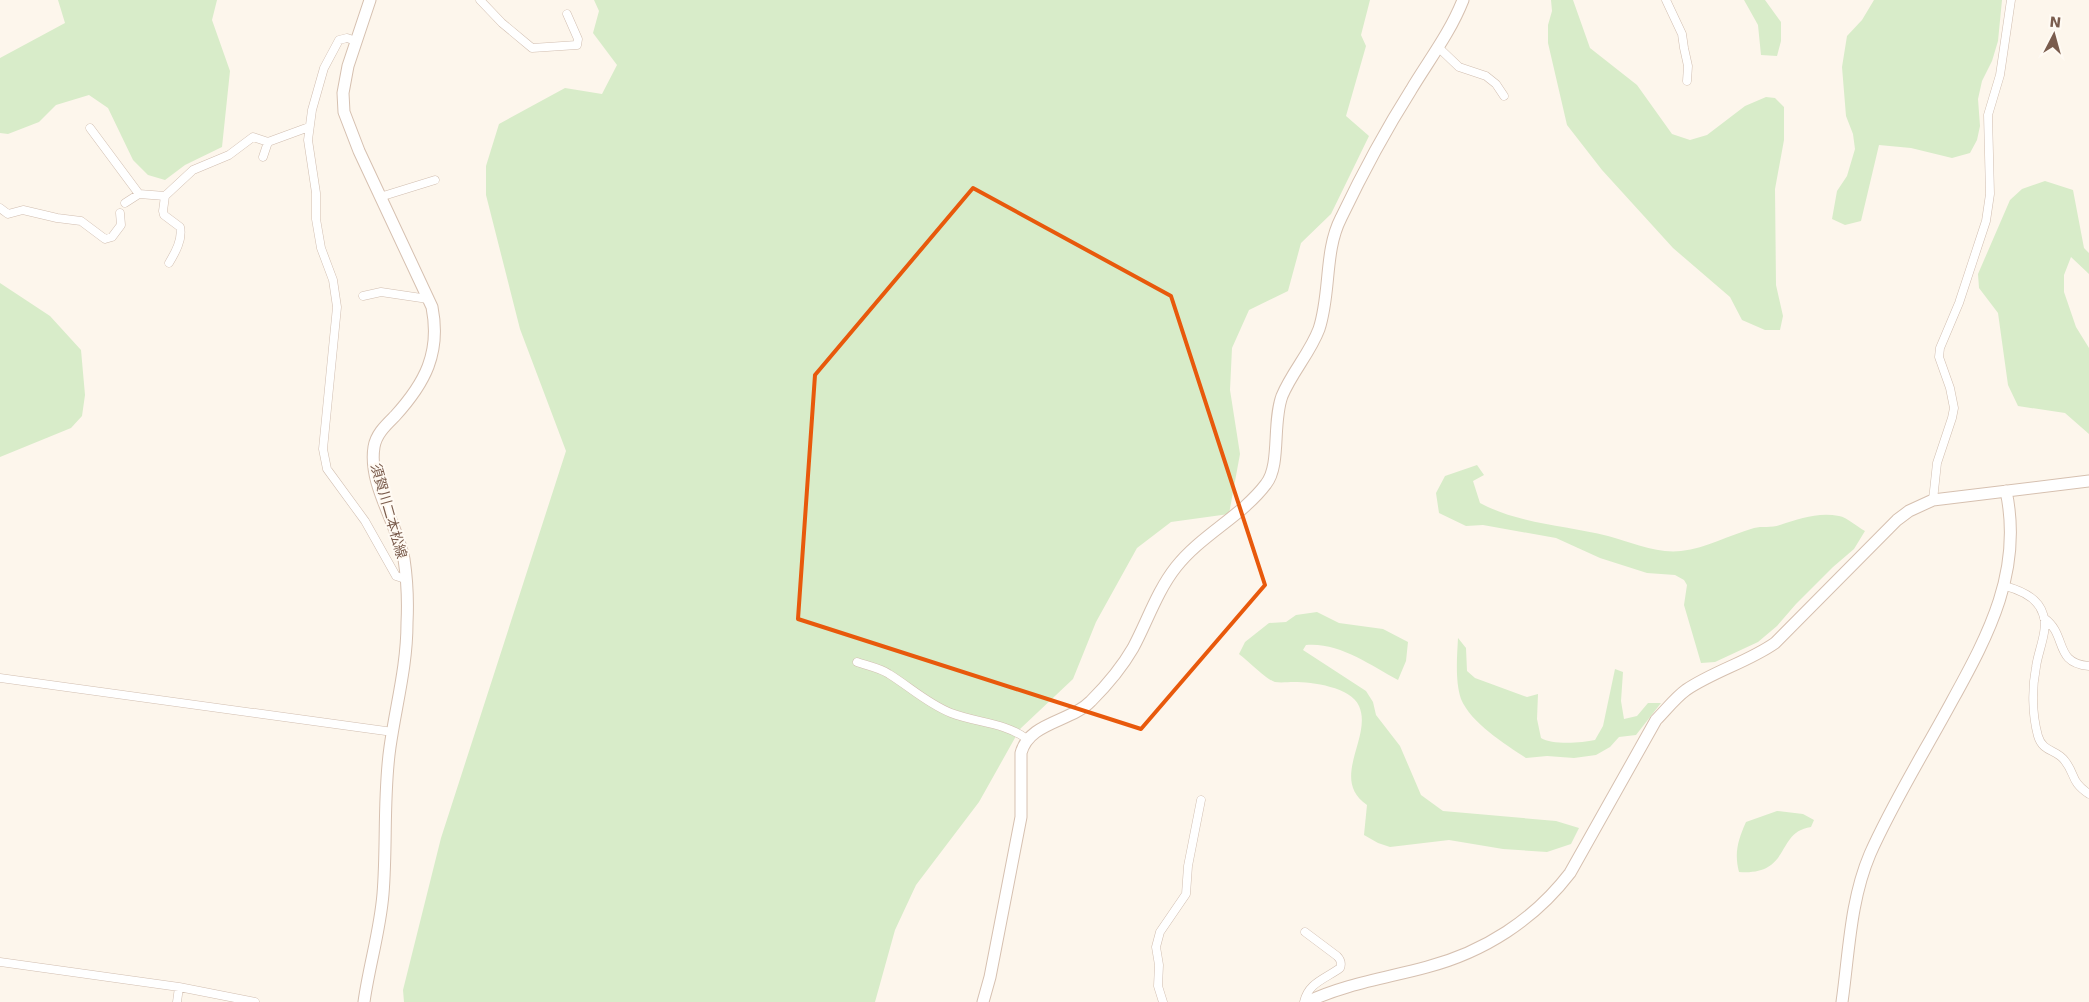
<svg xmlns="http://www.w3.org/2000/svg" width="2089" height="1002" viewBox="0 0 2089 1002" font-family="'DejaVu Sans','Noto Sans JP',sans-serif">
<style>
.green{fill:#d8ecc9}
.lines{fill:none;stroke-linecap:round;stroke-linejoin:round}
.street-casing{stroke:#d1beb0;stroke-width:9}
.secondary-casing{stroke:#d6c0b0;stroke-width:13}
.street{stroke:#fff;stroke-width:8}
.secondary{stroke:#fff;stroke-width:11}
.marked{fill:none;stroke:#e8590c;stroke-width:4;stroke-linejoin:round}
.labels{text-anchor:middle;stroke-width:4;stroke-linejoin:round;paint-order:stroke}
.street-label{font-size:14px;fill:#7a5c4d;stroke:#fffaf3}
</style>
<rect width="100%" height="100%" fill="#fdf6ec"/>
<!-- green -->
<path class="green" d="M58 0H217L212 20 230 71 222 147 185 165 165 180 148 175 133 160 108 108 89 95 56 105 39 122 8 134 0 133V58L65 23Z
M594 0H1370L1361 35 1366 46 1346 116 1369 136 1331 214 1301 243 1288 291 1249 310 1232 348 1230 390 1240 454 1229 514 1171 522 1137 548 1096 622 1073 679 1020 729 979 802 916 885 895 930 875 1002H404L403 990 441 838 566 451 520 329 486 195V166L499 124 565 88 602 94 617 65 593 33 599 11Z
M1551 0H1573L1590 48 1637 85 1672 134 1690 140 1707 135 1745 106 1766 97 1775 98 1784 107V140L1775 189 1776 285 1783 316 1780 330H1765L1742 320 1730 297 1673 248 1602 170 1567 125 1548 43V25L1552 11Z
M1744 0H1765L1781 22V41L1777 56 1761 55 1758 25Z
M1874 0H2002L1998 41 1992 61 1982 81 1978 99 1980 126 1977 140 1970 153 1952 158 1911 148 1879 145 1861 221 1845 225 1832 219 1837 191 1847 176 1855 149 1853 134 1846 116 1842 67 1847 36 1862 20Z
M2045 181 2073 190 2084 248 2089 253V274L2071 257 2064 275V292L2076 327 2089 348V434L2065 413 2018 406 2008 385 1998 313 1979 288 1978 274 2010 200 2022 189Z
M0 283 50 316 81 350 85 395 82 416 71 428 0 457Z
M1477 465 1484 475 1473 481 1480 503C1519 524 1565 525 1608 536 1631 542 1657 554 1681 551 1707 548 1729 535 1754 528 1762 526 1771 528 1780 525 1800 519 1817 512 1839 516 1847 517 1857 527 1865 531L1854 549 1833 567 1796 604 1777 626 1758 642 1715 662 1701 663 1684 605 1687 585 1684 580 1675 575 1647 573 1600 558 1556 538 1483 525 1466 526 1439 513 1436 493 1445 476Z
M1317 612 1339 623 1383 629 1408 642 1406 661 1398 680C1370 665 1339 642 1306 645L1303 650 1366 691 1373 702 1376 715 1400 746 1421 795 1443 811 1556 821 1579 828 1571 844 1547 852 1503 849 1449 840 1390 847 1378 843 1364 835 1367 805C1329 779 1373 737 1359 706 1351 687 1312 682 1294 682 1288 682 1281 683 1275 682 1267 680 1247 660 1239 654L1245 642 1269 623 1286 622 1296 615Z
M1458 638 1466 648 1467 671 1475 678 1527 697 1538 694 1537 719 1541 738C1552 745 1581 743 1595 740L1603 726 1615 669 1623 672 1621 701 1624 719 1637 716 1648 703H1661L1636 735 1619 737 1610 747 1596 755 1574 758 1547 756 1526 758C1505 744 1471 723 1461 699 1455 681 1457 657 1458 638Z
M1777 811 1803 814 1814 820 1811 827C1775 832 1792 876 1739 872 1734 853 1738 840 1746 822Z"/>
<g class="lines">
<defs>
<path id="street" d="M480 0 502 23 532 48 577 45 578 39 567 14
M1666 0 1682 34 1684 48 1688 66 1687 81
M356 41 347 38 339 40 324 68 312 110 308 140 316 193V219L321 248 333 280 337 307 323 449 327 469 365 521 396 576 405 579
M1438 47 1459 67 1486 76 1496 84 1504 96
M90 128 139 194 165 196
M263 157 268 142 309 127
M380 197 435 180
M125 203 139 194
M0 208 8 214 23 210 57 218 81 221 105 239 112 237 121 225 120 213
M169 263C175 253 183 239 180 227L164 215 163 211 165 196 193 170 229 155 253 137 268 142
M363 296 381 292 428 299
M1933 500 1937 463 1952 418 1954 408 1950 388 1939 357 1940 348 1959 303 1986 221 1990 194 1988 115 2000 75 2011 0
M2005 586C2020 590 2038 597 2043 614 2049 629 2038 651 2036 667 2032 688 2032 714 2038 736 2043 753 2057 749 2065 761 2076 775 2070 781 2089 794
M2044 618C2068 635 2053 663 2089 666
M857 662C868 666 880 668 889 674 910 687 928 704 951 713 977 723 1004 722 1027 739
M0 678 393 732
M0 962 179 987 255 1002
M177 1002 179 987
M1163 1002 1158 986 1159 965 1156 947 1160 932 1186 894 1188 866 1201 800
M1304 1002C1308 983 1325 979 1340 968 1342 963 1341 960 1337 956L1305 932"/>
<path id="secondary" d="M364 1002C369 966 380 931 383 894 387 845 383 795 390 747 396 705 407 666 407 623 408 603 407 579 404 559 397 523 368 484 374 447 376 434 386 425 395 416 425 383 441 353 432 307L359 151 344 112 343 93 348 66 370 0
M983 1002 990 977 1021 817V753C1029 722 1071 722 1091 701 1107 685 1122 667 1133 648 1147 622 1157 591 1176 567 1201 535 1242 516 1266 484 1281 465 1272 423 1282 396 1292 372 1310 353 1319 329 1331 293 1324 251 1341 218 1362 174 1385 131 1411 90 1429 60 1450 33 1463 0
M1307 1002C1345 984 1386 978 1427 967 1484 952 1534 920 1570 873L1656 720C1666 710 1675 698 1686 690 1714 671 1748 662 1775 643L1897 520 1909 511 1933 500 2089 481
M1842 1002C1849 953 1850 901 1870 854 1893 802 1925 751 1952 701 1989 634 2023 570 2006 491"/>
</defs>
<!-- street casing -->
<use href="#street" class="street-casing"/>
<!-- secondary casing -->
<use href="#secondary" class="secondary-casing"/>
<!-- street -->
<use href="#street" class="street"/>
<!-- secondary -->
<use href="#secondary" class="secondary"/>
</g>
<!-- marked area -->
<path class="marked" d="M973 188 1171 296 1265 585 1141 729 798 619 815 375Z"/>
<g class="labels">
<!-- street labels -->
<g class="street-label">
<text transform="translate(389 511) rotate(74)" y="5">須賀川二本松線</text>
</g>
</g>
<!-- north arrow -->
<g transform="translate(2054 35) rotate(6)" stroke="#fffaf3" stroke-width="4" paint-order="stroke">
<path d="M0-4L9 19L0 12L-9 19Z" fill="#7a5c4d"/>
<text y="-8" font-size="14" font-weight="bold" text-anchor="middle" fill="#7a5c4d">N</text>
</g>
</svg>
